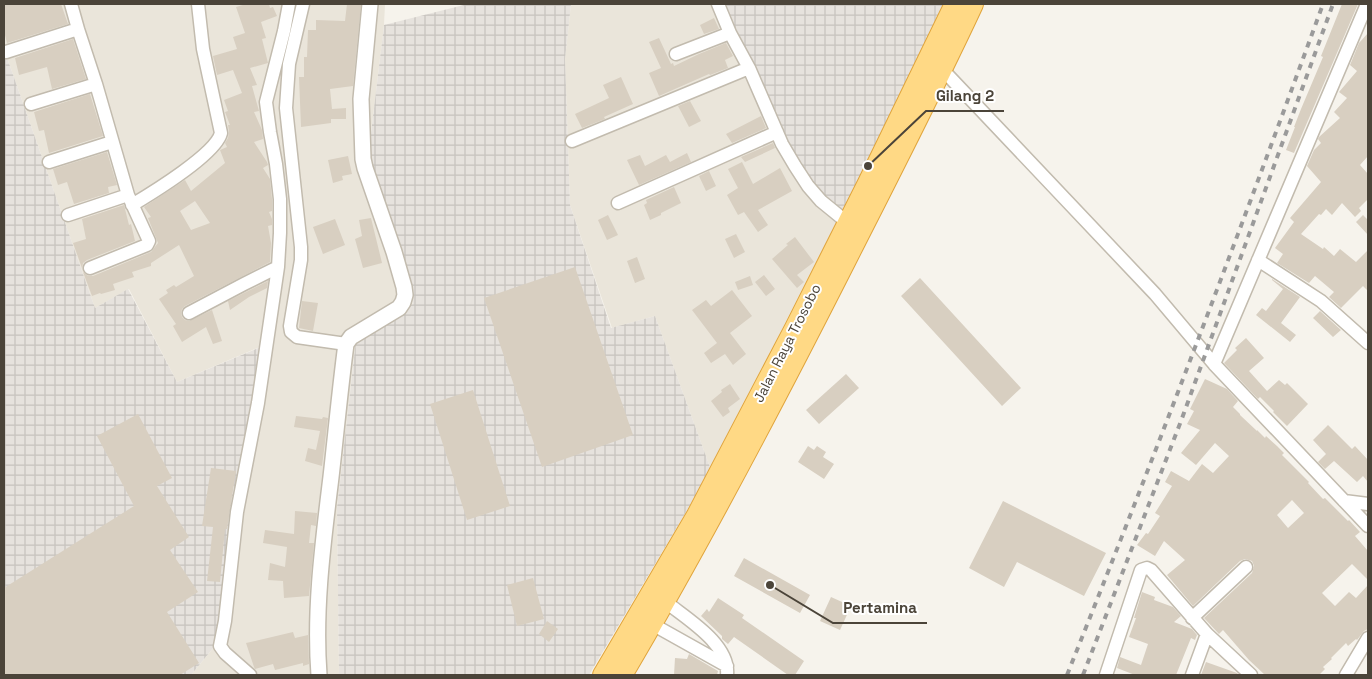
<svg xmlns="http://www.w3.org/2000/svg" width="1372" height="679" viewBox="0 0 1372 679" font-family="'Space Grotesk',sans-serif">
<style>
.residential{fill:#eae5da}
.industrial{fill:url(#industrial-grid)}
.building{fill:#d8cfc1;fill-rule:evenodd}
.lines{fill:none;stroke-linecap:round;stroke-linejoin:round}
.minor-casing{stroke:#c2bbae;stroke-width:15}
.tertiary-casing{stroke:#c2bbae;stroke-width:18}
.trunk-casing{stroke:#e0a43c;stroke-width:22}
.minor{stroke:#fff;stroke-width:12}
.tertiary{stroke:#fff;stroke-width:15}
.trunk{stroke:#ffd985;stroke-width:20}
.rail{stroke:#9a9a9a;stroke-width:4;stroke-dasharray:6 6;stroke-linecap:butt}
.labels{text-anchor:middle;stroke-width:4;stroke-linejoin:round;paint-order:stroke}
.street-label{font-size:14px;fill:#4b4439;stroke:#fff}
.leader{fill:none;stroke:#4b4439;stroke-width:2}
.callout-dot{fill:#4b4439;stroke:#fff;stroke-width:2}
.callout-label{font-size:15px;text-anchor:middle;font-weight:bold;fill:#4b4439;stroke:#fff;stroke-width:4;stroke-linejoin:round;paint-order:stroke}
</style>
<defs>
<pattern id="industrial-grid" width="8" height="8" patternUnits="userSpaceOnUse" patternTransform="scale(1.25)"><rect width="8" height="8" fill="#e6e2dd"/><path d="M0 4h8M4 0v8" fill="none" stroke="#c7c3be"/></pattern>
</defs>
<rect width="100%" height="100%" fill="#f6f3ec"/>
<!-- residential -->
<path class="residential" d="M4 4H385L384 25 368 158 413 305 357 331 337 508 339 675H191L214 647 262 346 177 382 129 289 95 308 4 49Z
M571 4H725L801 184 841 219 711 470 655 316 612 328 570 205 565 59Z"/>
<!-- industrial -->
<path class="industrial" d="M468 4H571L565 59 570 205 611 328 655 316 711 470 589 675H339L337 508 357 331 413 304 368 158 384 25Z
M725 4H944L841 219 801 184Z
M4 49 95 308 128 289 177 382 263 346 235 576 214 647 191 675H4Z"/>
<!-- building -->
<path class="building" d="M4 4H61L68 24 7 43 4 31Z
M246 4H269L270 8 273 7 277 16 261 22 266 38 262 39 268 63 250 68 257 85 252 86 259 111 254 112 262 130 263 139 254 142 267 162 268 165 263 168 270 179 272 199V211L269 212 272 219V225L268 226 271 243 270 262 185 306 182 309 181 313 182 317 185 320 189 321 212 310 222 341 213 344 206 327 182 342 173 326 176 324 159 299 168 293 166 290 174 285 176 287 194 276 179 245 151 263V266L132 272 134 277 113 284 115 290 101 294 100 293 92 296 83 272 88 276H93L151 252 158 243 148 218 151 217 144 207 185 180 191 191 225 163 220 150 227 147 225 143 228 138 229 132 228 125H230L225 112 228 111 224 100 242 93 233 70 217 75 213 56 237 49 233 37 245 33 236 7ZM195 201 210 223 191 230 180 211Z
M347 4H361L353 86 330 89 332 109 346 108V119H331V123L301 127 299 77H304V57H307L308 30H316V20L345 21Z
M1342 4H1358L1294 153 1286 150 1295 127H1294L1301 109 1323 57 1321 56Z
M714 18 719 29 704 34 700 25Z
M1368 33V156L1360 165 1368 174V199L1359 208 1361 211 1355 217 1342 203 1332 215 1326 209 1321 215 1319 214 1301 234 1323 249 1324 247 1334 256 1340 249 1356 262 1368 250V291L1363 286 1341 308 1329 297 1334 292 1315 276 1309 283 1277 263 1283 254 1275 248 1294 222 1290 218 1321 182 1307 166 1314 150 1321 143 1318 139 1319 137 1340 118 1334 112 1347 98 1339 92 1357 71 1350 65 1359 43Z
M659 38 671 64 673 63 674 66 699 54 726 43 733 56 725 60 728 68 710 75 709 74 659 96 649 73 661 68 649 42Z
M73 39 86 79 52 89 47 67 19 75 15 58Z
M621 77 633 104 604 117 605 119 582 128 575 114 609 98 603 85Z
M90 94 103 136 49 153 44 130 39 131 34 112Z
M690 101 701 121 689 127 678 106Z
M761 116 766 128 732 143 726 134Z
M773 143 775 148 745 162 741 157Z
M107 152 117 185 108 187 109 193 74 204 67 182 58 185 53 169Z
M687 153 691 162 639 185 627 160 640 155 645 166 666 155 670 162Z
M348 156 352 174 342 176 343 180 333 183 328 160Z
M742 162 753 184 780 168 792 191 758 210 768 225 758 232 744 212 738 215 727 195 738 188 728 169Z
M709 171 716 186 706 191 699 176Z
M674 187 681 203 661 213V215L650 220 644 205 647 203 646 200Z
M124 205 129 225 131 224 135 241 87 260 83 263 82 268 73 243 86 239 82 219Z
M608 215 618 235 607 240 598 220Z
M1363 215 1368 220V235L1356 222Z
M371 218 382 263 363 268 355 239 362 236 359 220Z
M335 219 345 245 323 254 313 227Z
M736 234 745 252 734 258 725 239Z
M795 237 814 262 797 275 804 282 797 288 772 259 788 245 786 244Z
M637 257 645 279 635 283 627 261Z
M575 267 633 435 542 467 484 298Z
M764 275 775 289 766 296 755 282Z
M750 276 753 285 738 290 735 282Z
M920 278 1021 388 1002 406 901 296Z
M1272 279 1300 297 1281 323 1296 335 1290 342 1256 315 1262 308 1266 311 1283 289 1272 280Z
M268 281 267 288 249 297 230 310 228 301Z
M732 290 752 316 730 333 746 354 733 365 725 354 711 363 704 353 717 343 692 310 706 300 711 306Z
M302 301 318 303 313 331 299 328Z
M1320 311 1341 330 1333 337 1313 318Z
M1246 338 1264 358 1249 371 1267 391 1279 380 1285 385 1287 383 1308 404 1287 426 1273 412 1274 411 1260 397 1258 399 1224 363 1237 350 1235 348Z
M846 374 859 388 819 424 806 410Z
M1205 379 1227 389 1238 401 1233 407 1240 414V415L1257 431V430L1265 438 1266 436 1277 446 1284 453 1282 455 1309 482 1308 483 1323 499 1325 498 1348 521 1349 520 1360 532 1355 536 1368 551V580L1352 564 1322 593 1335 606 1349 592 1356 598 1368 585V629L1364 631 1357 640 1356 639 1348 646 1346 643 1331 658 1332 659 1323 667 1325 669 1319 675H1265L1249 660 1223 630 1219 634 1204 618 1252 573 1254 566 1252 561 1245 559 1240 561 1193 606 1167 575 1185 560 1164 541 1155 556 1137 545 1146 533 1148 534 1160 516 1155 513 1172 486 1165 482 1171 471 1189 481 1202 464 1213 473 1229 456 1215 443 1196 465 1181 453 1200 430 1187 424 1194 411 1190 409ZM1292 500 1304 513 1288 528 1277 515Z
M730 384 740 399 728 408 730 412 723 417 711 401 722 392 721 390Z
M473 390 510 506 467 520 430 404Z
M138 414 172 478 157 486 189 537 170 550 198 592 167 612 199 663 180 675H4V588L134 506 97 436Z
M296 416 322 419 323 417 328 418 322 466 305 461 308 448 316 450 320 431 294 427Z
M1328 425 1352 449 1355 446 1368 460V482L1363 476 1357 482 1334 461 1325 469 1318 462 1326 454 1313 440Z
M808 446 814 450 817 446 826 452 823 457 834 464 824 479 798 462Z
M211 468 236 471 227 529H225L220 582 207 581 213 527 202 526Z
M1003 501 1106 553 1084 596 1017 562 1004 587 969 568Z
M295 511 317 513 316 526 311 525 309 543H314L309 596 284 598 283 581 268 580 270 563 285 567 287 547 263 543 265 530 294 534Z
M744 558 810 595 800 613 734 576Z
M533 578 544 619 517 626 507 585Z
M1142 592 1155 597 1154 600 1173 607 1181 616 1174 622 1192 629 1197 635 1195 640 1191 638 1176 675H1135L1117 668 1120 657 1141 665 1148 644 1129 637 1136 618H1134Z
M831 597 851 606 840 630 820 621Z
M718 598 744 615 742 618 804 661 795 675H788L734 637 728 644 722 639V636L701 616 707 609 709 612Z
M547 621 558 629 549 642 539 634Z
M293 632 295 638 308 635 309 664 303 666V663L275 670 273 664 255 669 254 667 246 643Z
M689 654 718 671 717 675H674L675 658 687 659Z
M1206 662 1237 673 1239 675H1201Z"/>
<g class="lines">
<defs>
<path id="minor" d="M71 4 78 29 96 84 128 195 149 241 147 245 90 268
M303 4 289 64 286 108 301 247V260L290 326 291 332 297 337 346 344
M718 4 730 33 749 68 782 144 795 166 808 186 821 201 848 223
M6 52 78 29
M676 54 730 33
M942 69 1155 294 1214 364 1368 526
M31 104 96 84
M572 141 749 68
M49 162 112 142
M618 203 777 132
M132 205C152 193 216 154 221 133L203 49 198 4
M68 215 128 195
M1258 260 1321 301 1368 343
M189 313 244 284 278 267
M1214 364 1367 4
M1344 501 1368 504
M666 602C687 619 730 644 727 675
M1192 618 1246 567
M652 624 727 666
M250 675 225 653 220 646 225 621 237 512 258 403 278 267 280 233V199L276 164 270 132 266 102 284 31 289 4
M1106 675 1141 570 1147 568 1151 570 1207 634 1251 675
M1192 675 1207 634
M1346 675 1368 638"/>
<path id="tertiary" d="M319 675C314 609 323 543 331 477 336 433 340 389 346 344L351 337 399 308 403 302 405 295 404 287 394 252 365 168 363 159 361 99 370 4"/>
<path id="trunk" d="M603 675 697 515 795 328 868 183 955 4
M622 675C702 540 775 400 846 260 889 175 933 90 973 4"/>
</defs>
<!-- minor casing -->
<use href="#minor" class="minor-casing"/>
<!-- tertiary casing -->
<use href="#tertiary" class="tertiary-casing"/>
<!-- trunk casing -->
<use href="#trunk" class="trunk-casing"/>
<!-- minor -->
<use href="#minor" class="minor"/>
<!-- tertiary -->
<use href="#tertiary" class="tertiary"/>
<!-- trunk -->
<use href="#trunk" class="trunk"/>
<!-- rail -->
<path class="rail" d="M1067 675C1156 453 1241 229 1323 4
M1083 675 1181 421 1333 4"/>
</g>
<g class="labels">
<!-- street labels -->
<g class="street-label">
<text transform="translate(787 343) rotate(-63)" y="5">Jalan Raya Trosobo</text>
</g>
</g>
<!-- callouts -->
<path class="leader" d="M868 166L926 111H1004M770 585L833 623H927"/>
<g class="callout-dot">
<circle cx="868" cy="166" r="5"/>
<circle cx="770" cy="585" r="5"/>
</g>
<g class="callout-label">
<text x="965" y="101">Gilang 2</text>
<text x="880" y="613">Pertamina</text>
</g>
<!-- border -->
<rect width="1372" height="679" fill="none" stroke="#4b4439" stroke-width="10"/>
</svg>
